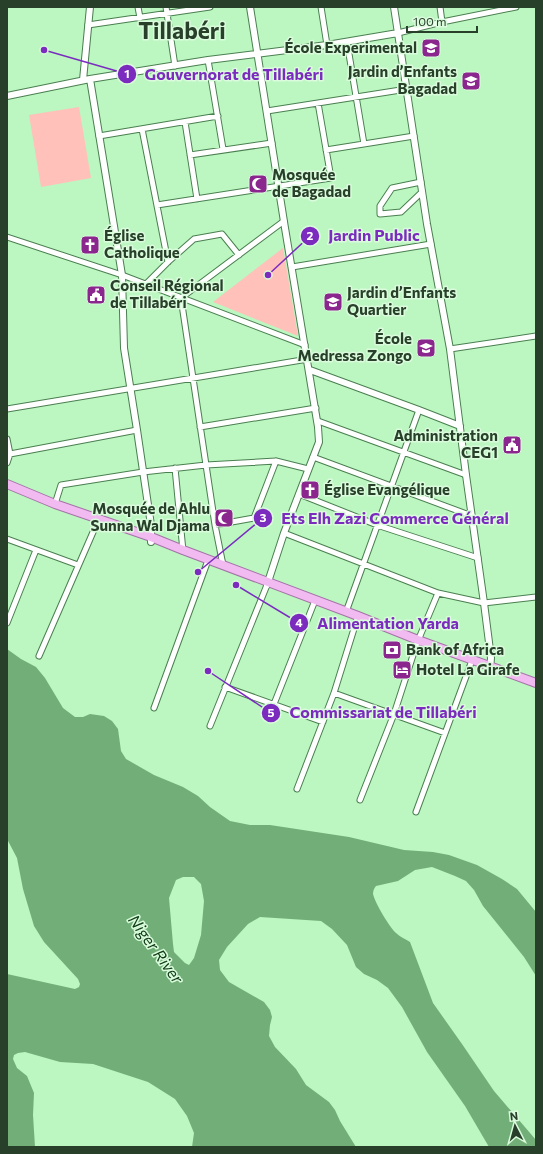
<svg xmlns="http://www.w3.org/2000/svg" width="543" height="1154" viewBox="0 0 543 1154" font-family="Commissioner,sans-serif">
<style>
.green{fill:#ffc1b9}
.water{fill:#72af78;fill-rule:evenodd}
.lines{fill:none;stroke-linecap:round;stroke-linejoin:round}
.minor-casing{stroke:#4a7f50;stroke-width:7}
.tertiary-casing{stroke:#4a7f50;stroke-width:8}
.primary-casing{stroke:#a472a6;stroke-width:10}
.minor{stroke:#fff;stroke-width:5}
.tertiary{stroke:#fff;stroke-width:6}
.primary{stroke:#f1bbf1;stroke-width:8}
.labels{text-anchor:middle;stroke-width:3;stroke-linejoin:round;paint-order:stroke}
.poi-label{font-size:15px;font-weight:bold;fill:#283f2a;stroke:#dafcdc;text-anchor:start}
.water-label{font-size:16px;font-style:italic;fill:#0e3b16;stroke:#dafcdc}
.town-label{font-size:23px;font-weight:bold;fill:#283f2a;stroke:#dafcdc}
.leader{fill:none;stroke:#7b2cbf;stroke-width:1.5}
.callout-dot{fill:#7b2cbf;stroke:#dafcdc;stroke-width:1.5}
.mark-label{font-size:12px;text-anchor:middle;font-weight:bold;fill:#fff}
.callout-label{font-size:16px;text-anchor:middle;font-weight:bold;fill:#7b2cbf;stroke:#dafcdc;stroke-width:3;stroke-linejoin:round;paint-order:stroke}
</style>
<rect width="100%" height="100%" fill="#bcf6c1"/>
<!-- green -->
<path class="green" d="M79 107 91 178 41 187 29 115Z
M283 248 298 336 213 302Z"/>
<!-- water -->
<path class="water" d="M7 649 21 659 36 667 45 678 63 708 75 717H83L90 714 104 716 112 721 118 729 121 751 126 759 154 775 183 787 198 796 210 807 230 821 250 825H270L349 837 404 850 433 852 449 855 477 865 502 879 517 889 536 912V976L524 957 483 906 474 890 466 881 455 876 432 867 415 870 398 881 376 886C374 888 373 891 373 894 375 903 390 928 396 933 400 937 406 939 410 942L433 1003 462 1044 494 1091 536 1140V1147H489L465 1106 427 1052 402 1007 388 988 377 980 364 974 356 967 347 945 332 929 321 921 260 917 248 924 227 947 219 960 220 970 229 982 264 1002 270 1010 272 1017 270 1025 269 1036 275 1047 296 1069 306 1085 329 1102 335 1110 340 1121 356 1147H192L194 1133 187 1116 175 1099 148 1082 93 1064 60 1062 25 1052 18 1053 14 1055 13 1059 17 1068 27 1076 34 1093 33 1115 35 1147H7V974L75 989 79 987 80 984 78 979 44 942 34 926 23 889 17 858 7 839ZM183 877H194L201 884 204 901 201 935 194 958 189 965 185 963 174 952 173 944 169 898 176 880Z"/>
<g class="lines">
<defs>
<path id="minor" d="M138 7 140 18
M166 7 175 66
M321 7 327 45
M440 7 442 22
M88 25 210 7
M398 33 442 22 516 7
M347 42 364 144
M208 60 223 149
M267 111 407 89
M185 122 197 199
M142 129 168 262
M99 136 218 116
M326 150 414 136
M190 155 272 143
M421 182 392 188 380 206V214L401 212 422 192
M157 205 331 178 318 103
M7 237 122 275 305 345
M292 267 431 244
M146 284 168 262 194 239 222 234 239 255
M450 349 536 336
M7 409 308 359
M318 421 466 475
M200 427 316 408
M7 439 10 454 7 463
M10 454 137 430
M313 457 472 516
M175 468 183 551
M299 494 377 525 478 558
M55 504 61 485 143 472 206 465 276 461 308 469
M215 525 254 518 276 461
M284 533 438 593 484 603 536 597
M7 539 78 565
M223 565 215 525 181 298 284 221
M346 612 419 410
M7 623 36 550
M39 656 97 523
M225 687 323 722
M334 693 445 733
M274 704 314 603
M154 708 207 563
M210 726 267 585
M297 789 334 693 358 616
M360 800 394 714 417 643 438 593
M416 812 471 663"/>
<path id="tertiary" d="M250 7 285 228 318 427 319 442 284 533 267 585
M394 7 427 224 450 349 466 475 484 603 491 658 490 669
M90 79 122 275 124 348 137 430 151 525V542
M83 80 90 7
M7 96 90 79 208 60 327 45 398 33
M310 370 419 410 460 426"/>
<path id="primary" d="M7 484 55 504 151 537 183 550 358 616 418 640 536 683"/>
</defs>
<!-- minor casing -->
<use href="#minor" class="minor-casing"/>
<!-- tertiary casing -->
<use href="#tertiary" class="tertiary-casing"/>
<!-- primary casing -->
<use href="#primary" class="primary-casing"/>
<!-- minor -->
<use href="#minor" class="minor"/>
<!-- tertiary -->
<use href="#tertiary" class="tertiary"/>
<!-- primary -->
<use href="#primary" class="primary"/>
</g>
<!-- icons -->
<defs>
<symbol id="school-square" viewBox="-11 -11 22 22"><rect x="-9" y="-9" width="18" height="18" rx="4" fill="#8a268d" stroke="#dafcdc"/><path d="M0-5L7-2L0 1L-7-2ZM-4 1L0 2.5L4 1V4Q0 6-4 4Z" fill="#fff"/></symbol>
<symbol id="mosque-square" viewBox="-11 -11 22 22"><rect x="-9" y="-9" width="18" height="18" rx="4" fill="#8a268d" stroke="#dafcdc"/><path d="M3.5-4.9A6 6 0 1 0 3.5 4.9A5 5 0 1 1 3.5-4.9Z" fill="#fff"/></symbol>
<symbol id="church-square" viewBox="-11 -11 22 22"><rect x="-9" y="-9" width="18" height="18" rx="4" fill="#8a268d" stroke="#dafcdc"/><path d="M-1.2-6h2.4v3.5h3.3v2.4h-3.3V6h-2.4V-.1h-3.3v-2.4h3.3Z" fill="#fff"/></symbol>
<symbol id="civic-square" viewBox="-11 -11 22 22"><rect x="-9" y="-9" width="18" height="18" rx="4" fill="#8a268d" stroke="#dafcdc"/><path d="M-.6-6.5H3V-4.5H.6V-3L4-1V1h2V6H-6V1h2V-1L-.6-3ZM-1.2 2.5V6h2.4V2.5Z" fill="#fff"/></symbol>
<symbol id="bank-square" viewBox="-11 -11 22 22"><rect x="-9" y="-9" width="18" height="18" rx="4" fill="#8a268d" stroke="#dafcdc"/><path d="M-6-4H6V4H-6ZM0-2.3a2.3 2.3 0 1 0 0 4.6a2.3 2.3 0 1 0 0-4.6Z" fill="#fff"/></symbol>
<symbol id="hotel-square" viewBox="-11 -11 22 22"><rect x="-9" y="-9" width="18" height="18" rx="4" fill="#8a268d" stroke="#dafcdc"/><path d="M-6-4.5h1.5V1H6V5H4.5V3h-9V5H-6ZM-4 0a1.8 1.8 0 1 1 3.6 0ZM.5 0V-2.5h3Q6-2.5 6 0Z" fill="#fff"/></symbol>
</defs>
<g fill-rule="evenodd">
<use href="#school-square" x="420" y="37" width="22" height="22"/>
<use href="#school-square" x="460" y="70" width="22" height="22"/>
<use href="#mosque-square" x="247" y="173" width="22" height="22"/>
<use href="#church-square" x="79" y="234" width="22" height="22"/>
<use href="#civic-square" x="85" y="284" width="22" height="22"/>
<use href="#school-square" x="322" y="291" width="22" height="22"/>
<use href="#school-square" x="415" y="337" width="22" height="22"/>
<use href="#civic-square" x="501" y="434" width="22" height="22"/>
<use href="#church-square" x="299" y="479" width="22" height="22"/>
<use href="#mosque-square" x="213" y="507" width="22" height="22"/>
<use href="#bank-square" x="381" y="639" width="22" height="22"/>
<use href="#hotel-square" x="391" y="659" width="22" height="22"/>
</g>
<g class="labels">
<!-- poi labels -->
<g class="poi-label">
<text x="417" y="53" text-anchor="end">École Experimental</text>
<text x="457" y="77" text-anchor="end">Jardin d’Enfants<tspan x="457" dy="17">Bagadad</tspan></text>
<text x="272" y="180">Mosquée<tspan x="272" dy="17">de Bagadad</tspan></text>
<text x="104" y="241">Église<tspan x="104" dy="17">Catholique</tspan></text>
<text x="110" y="291">Conseil Régional<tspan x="110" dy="17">de Tillabéri</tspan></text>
<text x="347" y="298">Jardin d’Enfants<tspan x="347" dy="17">Quartier</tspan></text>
<text x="412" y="344" text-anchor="end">École<tspan x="412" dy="17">Medressa Zongo</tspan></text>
<text x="498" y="441" text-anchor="end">Administration<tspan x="498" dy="17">CEG1</tspan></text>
<text x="324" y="495">Église Evangélique</text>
<text x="210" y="514" text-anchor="end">Mosquée de Ahlu<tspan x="210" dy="17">Sunna Wal Djama</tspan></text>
<text x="406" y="655">Bank of Africa</text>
<text x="416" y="675">Hotel La Girafe</text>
</g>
<!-- water labels -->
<g class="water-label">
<text transform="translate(156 949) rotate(54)" y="6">Niger River</text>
</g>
<!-- town labels -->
<g class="town-label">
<text x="182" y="39">Tillabéri</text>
</g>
</g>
<!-- callouts -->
<path class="leader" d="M44 50L127 74M268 275L310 236M198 572L263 518M236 585L299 623M208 671L271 713"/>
<g class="callout-dot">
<circle cx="44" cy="50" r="4"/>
<circle cx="268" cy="275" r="4"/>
<circle cx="198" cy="572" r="4"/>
<circle cx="236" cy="585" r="4"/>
<circle cx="208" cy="671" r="4"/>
<circle cx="127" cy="74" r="10"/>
<circle cx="310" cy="236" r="10"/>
<circle cx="263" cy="518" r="10"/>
<circle cx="299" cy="623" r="10"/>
<circle cx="271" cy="713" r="10"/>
</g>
<g class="mark-label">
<text x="127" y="78">1</text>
<text x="310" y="240">2</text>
<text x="263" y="522">3</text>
<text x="299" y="627">4</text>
<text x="271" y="717">5</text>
</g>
<g class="callout-label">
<text x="234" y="80">Gouvernorat de Tillabéri</text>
<text x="374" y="241">Jardin Public</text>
<text x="395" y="524">Ets Elh Zazi Commerce Général</text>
<text x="388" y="629">Alimentation Yarda</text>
<text x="383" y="718">Commissariat de Tillabéri</text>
</g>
<!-- border -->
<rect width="543" height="1154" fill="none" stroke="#283f2a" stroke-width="16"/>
<!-- north arrow -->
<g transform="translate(515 1126) rotate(354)" stroke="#dafcdc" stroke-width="3" paint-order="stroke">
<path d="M0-3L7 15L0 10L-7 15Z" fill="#283f2a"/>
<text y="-6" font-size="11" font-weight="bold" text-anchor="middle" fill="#283f2a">N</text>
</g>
<!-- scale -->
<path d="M407 26v6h70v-6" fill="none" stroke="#283f2a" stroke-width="2"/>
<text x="413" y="26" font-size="12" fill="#283f2a" stroke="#dafcdc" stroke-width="3" paint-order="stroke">100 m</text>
</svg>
